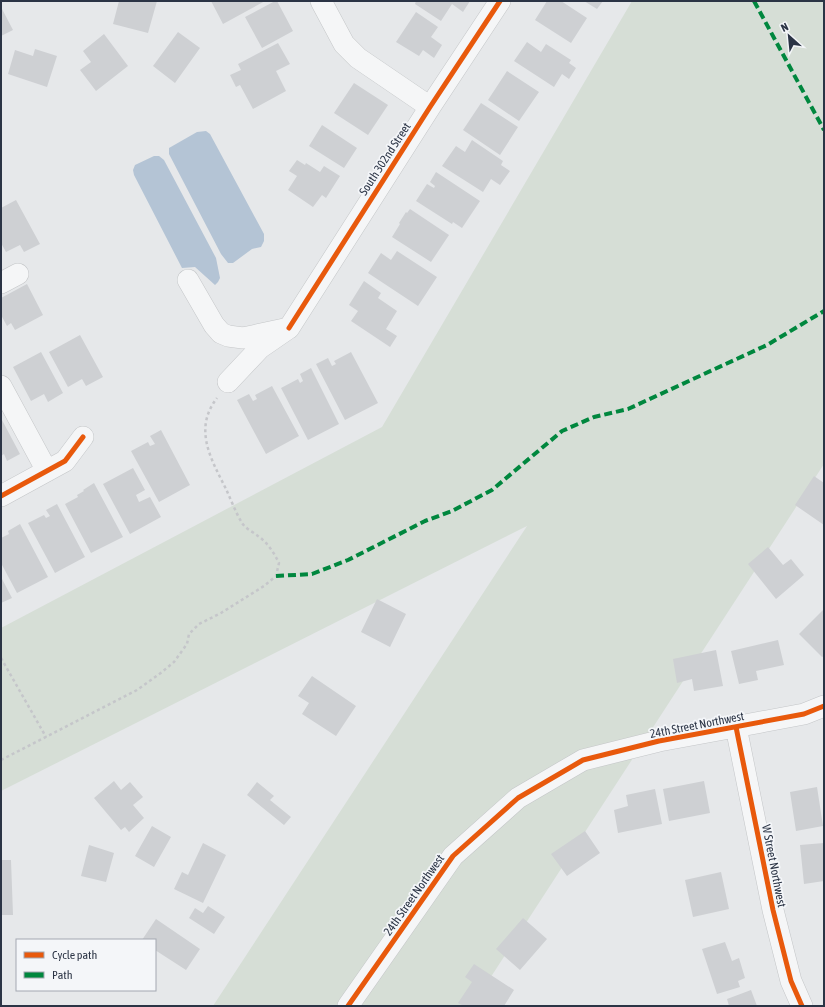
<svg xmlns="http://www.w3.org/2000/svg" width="825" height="1007" viewBox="0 0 825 1007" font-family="'Asap Condensed',sans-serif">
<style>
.green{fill:#d6ded6}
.water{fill:#b4c4d5}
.building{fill:#ced0d3}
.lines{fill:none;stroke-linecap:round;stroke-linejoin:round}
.minor-casing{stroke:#c4c6c8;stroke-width:22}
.path{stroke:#c5c6ca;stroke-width:2.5;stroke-dasharray:3 3;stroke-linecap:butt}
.minor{stroke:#f5f6f7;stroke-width:21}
.quiet{stroke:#00873e;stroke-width:4;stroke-dasharray:8 4;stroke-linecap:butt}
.cycleway-casing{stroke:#f4f6f9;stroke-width:8}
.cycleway{stroke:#e8590c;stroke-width:5}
.labels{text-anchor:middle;stroke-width:3.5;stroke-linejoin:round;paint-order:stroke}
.street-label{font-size:12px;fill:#2b3445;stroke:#f4f6f9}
</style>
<rect width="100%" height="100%" fill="#e6e8ea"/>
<!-- green -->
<path class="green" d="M632 1H824V464L472 1006H213L527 526 1 791V628L382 427Z"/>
<!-- water -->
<path class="water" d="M206 131 210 134 264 234V241L261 247 252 249 233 263H228L221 254 169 154V148L197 132Z
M154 156H159L164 160 216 258 220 278 218 282 215 285 195 267 182 268 134 175 133 170 135 165Z"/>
<!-- building -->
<path class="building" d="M119 1H157L148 33 113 24Z
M211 1H265L223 24Z
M275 1H277L293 31 262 48 245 17Z
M416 1H470L463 12 452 4 441 21 415 4Z
M547 1H561L587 18 571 43 535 20Z
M584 1H603L597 9Z
M1 7 13 30 1 36Z
M416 12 438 27 431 37 442 45 434 58 423 50 419 56 396 42Z
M178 32 200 48 175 83 153 66Z
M104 34 128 66 96 91 80 70 91 62 83 51Z
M527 42 541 52 546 44 571 60 569 63 576 68 569 79 562 74 554 87 514 61Z
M278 43 290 64 276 71 286 91 253 109 240 85 236 87 230 75 241 70 238 64Z
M35 49 57 56 47 87 8 74 15 50 33 56Z
M507 71 539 92 519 121 488 100Z
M354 83 388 105 368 135 334 113Z
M481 103 518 127 500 155 463 130Z
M322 125 357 148 344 168 309 146Z
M472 140 503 161 501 165 510 171 500 185 491 179 483 192 442 166 456 146 465 152Z
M297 160 305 165 306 163 320 172 324 166 340 176 326 198 322 195 313 207 288 190 297 176 289 171Z
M436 172 480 201 462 228 453 222 452 224 416 201 427 184 434 188 435 186 430 182Z
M16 200 40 244 24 252 20 245 6 252 1 243V208Z
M410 209 449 235 431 262 392 237 400 224 399 223 406 212 407 213Z
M397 251 437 277 418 306 368 273 381 253 391 260Z
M364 281 381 293 378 298 397 311 386 329 397 336 390 347 351 321 358 311 349 305Z
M27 284 43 315 15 330 11 323 7 326 1 315V298Z
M80 335 103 377 86 386 82 379 68 387 49 352Z
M41 352 63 393 48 402 44 394 31 401 13 367Z
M351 352 378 403 345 420 316 364 328 358 332 366 336 364 334 361Z
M311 368 339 424 308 440 281 388 298 379 300 383 303 381 300 374Z
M272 386 299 436 266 454 237 400 249 394 253 401 257 399 255 395Z
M2 420 20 454 7 461 4 454 1 456V421Z
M161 430 190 485 159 502 131 451 148 442 150 446 155 444 150 436Z
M133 468 145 490 136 495 139 502 150 497 161 517 130 534 103 484Z
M814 476 824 483V525L795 505Z
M94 483 123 537 91 553 65 504 78 497 77 495 84 491 83 490Z
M57 504 85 557 55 573 28 523 44 515 46 518 50 516 46 510Z
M20 524 48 577 17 593 1 563V538L9 534 8 531Z
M768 547 783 565 791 559 804 575 776 599 748 564Z
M1 577 12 598 1 603Z
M377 599 406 614 390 647 361 632Z
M824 609V656L822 657 799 634Z
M778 640 784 665 756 671 758 680 739 684 731 651Z
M716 650 723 686 694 691 692 679 677 683 673 659Z
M312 676 356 706 336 736 302 714 309 703 298 696Z
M114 781 121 790 130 782 143 797 133 805 144 818 129 832 125 827 121 830 94 798Z
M704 781 710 813 669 821 663 789Z
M257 782 274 796 270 800 291 817 284 825 247 795Z
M817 787 823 826 796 831 790 792Z
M655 789 662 824 618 833 614 810 628 806 626 795Z
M152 826 171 837 154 867 135 856Z
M585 831 600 853 567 876 551 854Z
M203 843 226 855 203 903 174 889 182 872 188 875Z
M824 843V881L804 884 800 845Z
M89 845 114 853 106 882 81 876Z
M1 860H11L13 915H1Z
M721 872 729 909 693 917 685 880Z
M208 906 225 917 214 934 189 918 195 908 203 913Z
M523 918 547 939 520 970 496 949Z
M156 919 200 949 186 970 155 950V940H142Z
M725 942 732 961 739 958 745 978 738 981 740 987 717 994 702 949Z
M474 964 514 990 504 1006H464L458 1003 472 982 465 977Z
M751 990 757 1006H729L727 999Z"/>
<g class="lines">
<defs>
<path id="minor" d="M321 1 344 44 358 58 430 107
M188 280 214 325 221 333 228 336 243 338 289 328 260 348 228 382
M1 283 18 274
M289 328 430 107 500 1
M1 386 47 471
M1 496 65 461 83 437
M736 727 773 910 791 981 802 1006
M348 1006 453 856 518 798 583 760 659 741 804 714 824 706"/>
</defs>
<!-- minor casing -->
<use href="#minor" class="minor-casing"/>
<!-- path -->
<path class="path" d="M1 658 46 737
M1 760 137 690 162 672 174 662 187 644 189 634 199 624 221 613 264 586 276 576 279 563C274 553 268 543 258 536 253 532 246 529 242 523 236 513 231 500 226 489 211 459 193 429 217 398"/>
<!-- minor -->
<use href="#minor" class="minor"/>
<!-- quiet -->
<path class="quiet" d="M754 1 824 130
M276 576 312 574 348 560 425 521 452 511 492 490 562 431 594 417 628 409 767 345 824 311"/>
<defs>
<path id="cycleway" d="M289 328 430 107 500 1
M1 496 65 461 83 437
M736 727 773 910 791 981 802 1006
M348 1006 453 856 518 798 583 760 659 741 804 714 824 706"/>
</defs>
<!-- cycleway casing -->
<use href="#cycleway" class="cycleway-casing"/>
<!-- cycleway -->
<use href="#cycleway" class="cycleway"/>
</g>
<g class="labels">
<!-- street labels -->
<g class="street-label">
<text transform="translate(385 159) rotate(-57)" y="4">South 302nd Street</text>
<text transform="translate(697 725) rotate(-11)" y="4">24th Street Northwest</text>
<text transform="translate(774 866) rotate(79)" y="4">W Street Northwest</text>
<text transform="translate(414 895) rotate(-55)" y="4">24th Street Northwest</text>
</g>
</g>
<!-- border -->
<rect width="825" height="1007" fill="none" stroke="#2b3445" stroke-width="4"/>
<!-- legend -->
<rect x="16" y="939" width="140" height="52" fill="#f4f6f9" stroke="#a4a8b1"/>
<rect x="24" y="952" width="20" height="6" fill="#e8590c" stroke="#a4a8b1"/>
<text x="52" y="959" font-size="12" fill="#2b3445">Cycle path</text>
<rect x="24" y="972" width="20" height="6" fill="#00873e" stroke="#a4a8b1"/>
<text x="52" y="979" font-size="12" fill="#2b3445">Path</text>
<!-- north arrow -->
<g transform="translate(789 36) rotate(333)" stroke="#f4f6f9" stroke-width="3" paint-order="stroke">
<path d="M0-3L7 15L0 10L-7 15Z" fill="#2b3445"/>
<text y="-6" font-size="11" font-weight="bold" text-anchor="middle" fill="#2b3445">N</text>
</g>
</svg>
